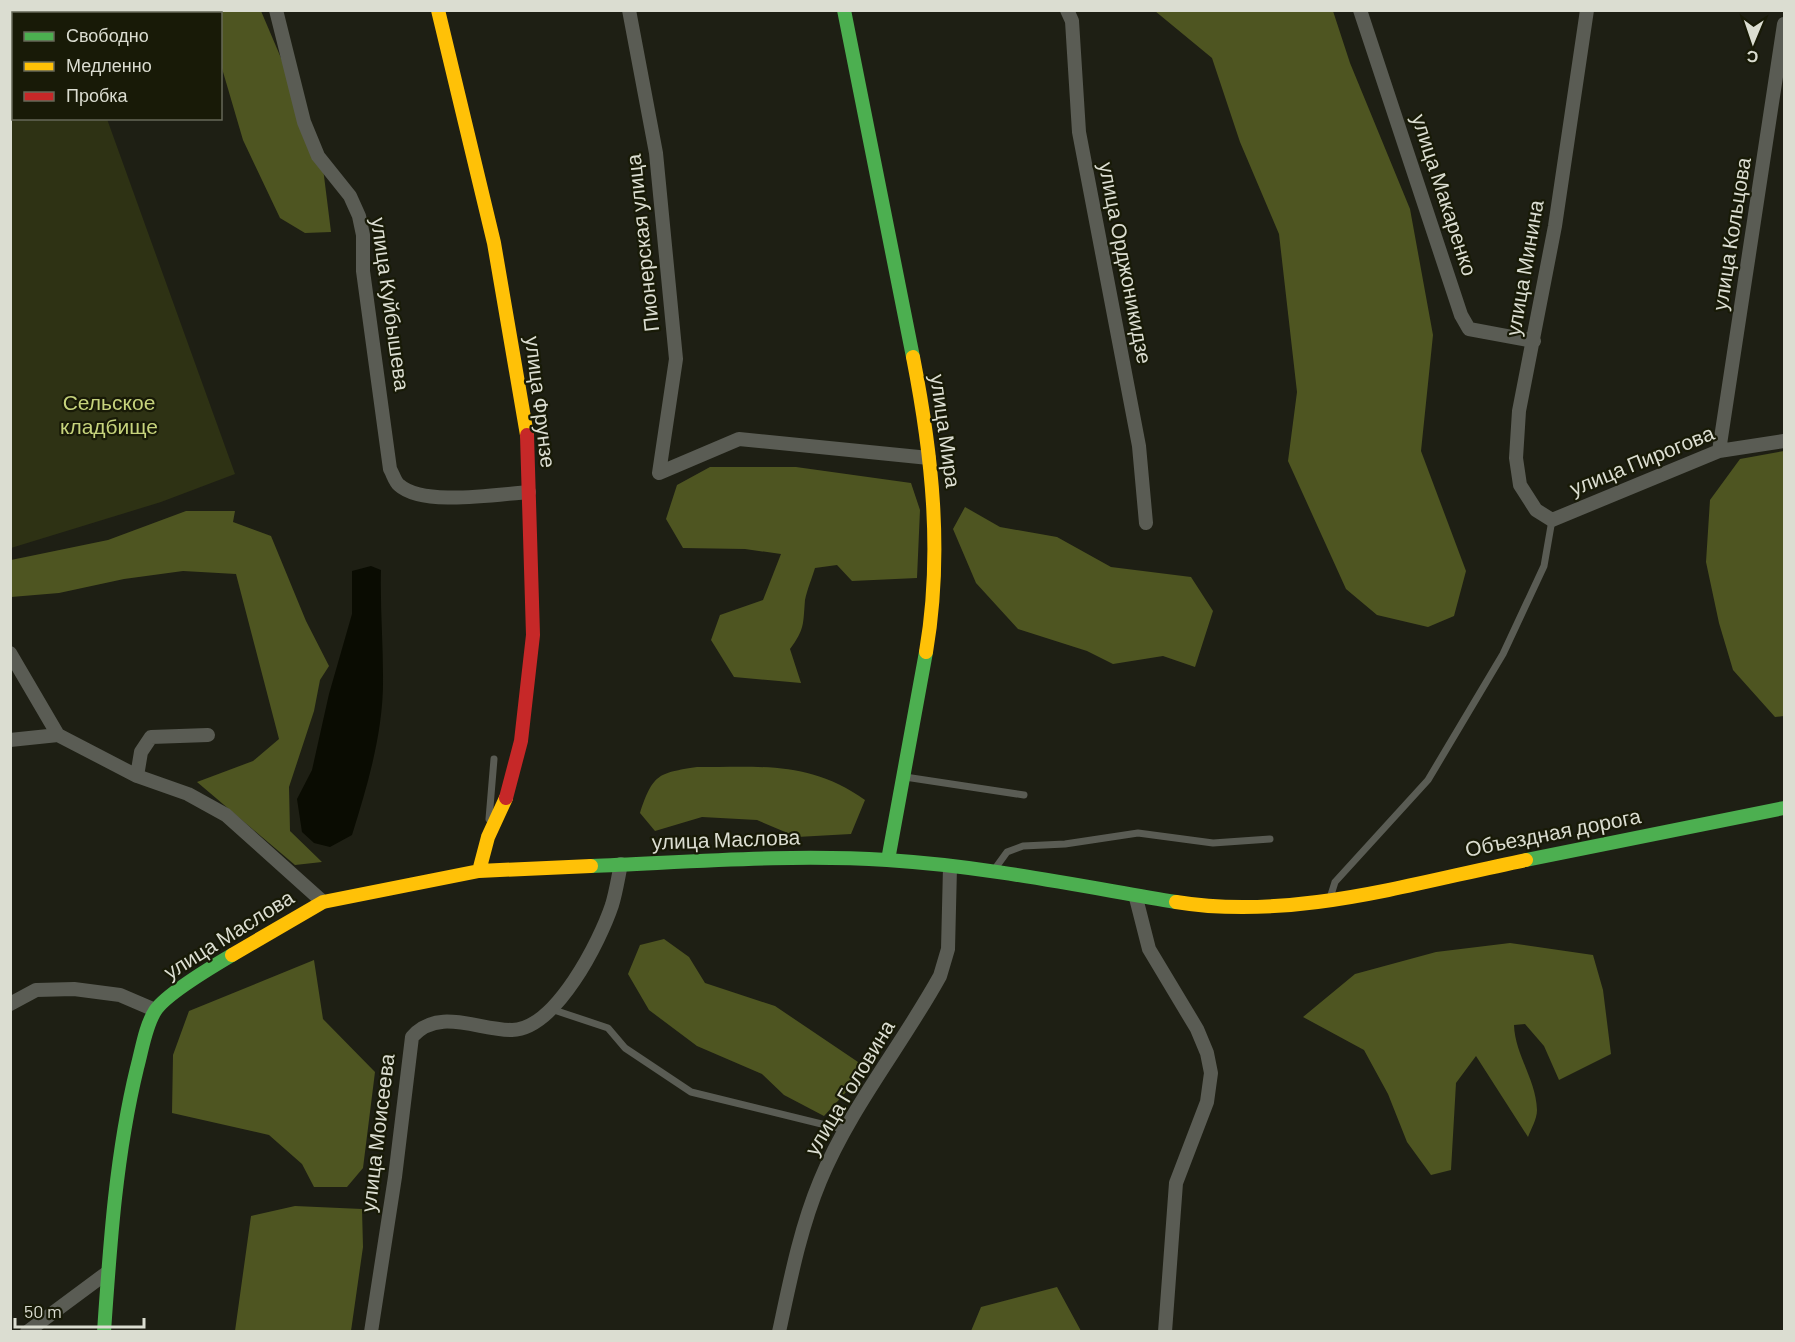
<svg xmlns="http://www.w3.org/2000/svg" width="1795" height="1342" viewBox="0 0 1795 1342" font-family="Barlow,sans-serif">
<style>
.green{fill:#2e3214}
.forest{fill:#4e5521}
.water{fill:#0a0c02}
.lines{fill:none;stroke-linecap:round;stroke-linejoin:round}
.lane{stroke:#5a5c54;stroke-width:7}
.street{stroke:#5a5c54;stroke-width:14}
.fast{stroke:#4caf50;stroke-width:14}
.slow{stroke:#ffc107;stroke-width:14}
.jam{stroke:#c62828;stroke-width:14}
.labels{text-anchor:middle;stroke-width:4.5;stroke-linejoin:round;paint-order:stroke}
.street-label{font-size:21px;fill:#dbddd1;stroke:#181a07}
.park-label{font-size:21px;fill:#c6d37c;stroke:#181a07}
</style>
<rect width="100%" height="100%" fill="#1e1f14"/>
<!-- green -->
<path class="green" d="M11 10 68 11 69 13 14 14V118L107 119 235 474 161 502 11 548Z"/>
<!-- forest -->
<path class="forest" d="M200 11H261L321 152 331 232 305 233 280 218 243 140 221 65 220 14 201 13Z
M1155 11H1333L1350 63 1410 209 1433 335 1421 451 1466 571 1454 616 1428 627 1377 615 1346 589 1288 461 1297 392 1279 234 1240 142 1212 58Z
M1784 451V716L1775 717 1733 670 1719 623 1706 562 1710 500 1740 459Z
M710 467H796L911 483 920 510 917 578 852 581 837 565 815 568C812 578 807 590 805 600 803 624 805 629 790 649L801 683 734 677 711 640 720 615 763 600 781 554 745 549 683 548 666 519 677 485Z
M965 507 1000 527 1057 537 1111 567 1191 577 1213 611 1195 667 1163 656 1113 664 1087 651 1018 629 976 583 953 529Z
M186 511H235L233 522 271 536 306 621 329 666 320 680 314 711 289 787 290 831 322 862 295 865 197 782 253 761 279 739 236 574 183 571 124 579 59 593 11 597V560L108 540Z
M697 767C761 767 810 761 865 800L851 834 797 837 757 820 702 817 655 831 640 813C653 774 658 773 697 767Z
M664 939 689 957 705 983 775 1006 858 1062 847 1091 824 1116 784 1095 762 1074 697 1046 649 1010 628 974 640 945Z
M1510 943 1593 955 1603 990 1611 1054 1559 1080 1544 1046 1525 1024 1514 1025C1515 1055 1536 1079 1537 1110 1537 1119 1531 1129 1528 1137L1476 1056 1456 1083 1451 1170 1431 1175 1407 1142 1388 1094 1364 1050 1303 1017 1355 974 1436 952Z
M314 960 323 1019 375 1072 363 1168 347 1187H314L302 1164 269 1135 172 1113 173 1055 189 1011Z
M295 1206 362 1209 363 1247 351 1331H235L251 1216Z
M1057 1287 1081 1331H971L981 1307Z"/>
<!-- water -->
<path class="water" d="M371 566 381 570C380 606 383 641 383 676 384 730 368 784 352 835L330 847 314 843 302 832 297 799 312 770 329 694 352 614V571Z"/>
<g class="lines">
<!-- lane -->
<path class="lane" d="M905 777 1024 795
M489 819 494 759
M994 870 1007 852 1023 846 1065 844 1138 833 1213 843 1270 839
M1330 898 1335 882 1428 780 1503 654 1544 566 1552 520
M551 1009 608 1028 625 1048 691 1092 846 1130"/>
<!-- street -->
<path class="street" d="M276 10 304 122 318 156 350 196 359 216 363 235V271L390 469C393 474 395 482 399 485 423 507 498 494 529 492
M629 10 656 153 676 359 659 473
M1067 10 1072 21 1079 132 1139 446 1146 523
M1360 10 1461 315 1469 329 1534 341
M1587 10 1555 226 1519 411 1516 458 1520 485 1536 510 1552 520 1719 451 1784 441
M1719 451 1784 24
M659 473 739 439 929 458
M10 653 58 735 137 776 188 794 226 815 323 902
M10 740 58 735
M137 776 141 752 151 737 208 735
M1136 898 1149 949 1197 1029 1207 1053 1211 1073 1207 1102 1176 1183 1165 1332
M10 1004 36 990 74 989 120 995 155 1010
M27 1332 108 1272
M371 1332 395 1177 412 1037C438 1007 478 1030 512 1030 556 1029 600 941 612 905 616 892 618 878 621 864
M779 1332C790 1281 800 1229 820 1181 850 1108 902 1045 940 976L948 949 950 867"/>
<!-- fast -->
<path class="fast" d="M844 10 913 357
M888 860 926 652
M1526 860 1784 808
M591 866C690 862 789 854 887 860 984 866 1080 886 1176 902
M104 1332C110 1244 116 1154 137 1068 142 1050 145 1027 155 1011 165 995 215 965 232 955"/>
<!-- slow -->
<path class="slow" d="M438 10 494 243 527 435
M913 357C932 454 943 553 926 652
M479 871 488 837 506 798
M1176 902C1293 921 1412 883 1526 860
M232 955 323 902 479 871 591 866"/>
<!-- jam -->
<path class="jam" d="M506 798 521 741 533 635 527 435"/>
</g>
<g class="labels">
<!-- street labels -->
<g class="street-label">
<text transform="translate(1444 195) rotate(72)" y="7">улица Макаренко</text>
<text transform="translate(1732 234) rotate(-81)" y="7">улица Кольцова</text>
<text transform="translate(643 243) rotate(-96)" y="7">Пионерская улица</text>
<text transform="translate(1125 263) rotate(79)" y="7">улица Орджоникидзе</text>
<text transform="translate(1525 268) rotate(-80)" y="7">улица Минина</text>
<text transform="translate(390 304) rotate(82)" y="7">улица Куйбышева</text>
<text transform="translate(540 402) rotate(83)" y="7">улица Фрунзе</text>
<text transform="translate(945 431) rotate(82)" y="7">улица Мира</text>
<text transform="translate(1642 461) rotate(-22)" y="7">улица Пирогова</text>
<text transform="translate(1553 833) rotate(-11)" y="7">Объездная дорога</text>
<text transform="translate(726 840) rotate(-2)" y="7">улица Маслова</text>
<text transform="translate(229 935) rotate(-32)" y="7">улица Маслова</text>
<text transform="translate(850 1088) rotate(-59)" y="7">улица Головина</text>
<text transform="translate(378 1133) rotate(-83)" y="7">улица Моисеева</text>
</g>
<!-- park labels -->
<g class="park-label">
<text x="109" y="410">Сельское<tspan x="109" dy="24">кладбище</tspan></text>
</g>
</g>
<!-- border -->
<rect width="1795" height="1342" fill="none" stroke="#dbddd1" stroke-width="24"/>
<!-- legend -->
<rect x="12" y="12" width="210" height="108" fill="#181a07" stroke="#666858" stroke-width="1.5"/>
<rect x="24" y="32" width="30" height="9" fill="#4caf50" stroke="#666858" stroke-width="1.5"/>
<text x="66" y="42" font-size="18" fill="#dbddd1">Свободно</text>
<rect x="24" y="62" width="30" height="9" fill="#ffc107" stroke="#666858" stroke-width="1.5"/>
<text x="66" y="72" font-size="18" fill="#dbddd1">Медленно</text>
<rect x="24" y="92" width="30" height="9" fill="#c62828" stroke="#666858" stroke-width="1.5"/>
<text x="66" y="102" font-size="18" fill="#dbddd1">Пробка</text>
<!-- north arrow -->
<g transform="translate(1753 42) rotate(182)" stroke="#181a07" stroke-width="4.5" paint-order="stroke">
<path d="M0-4.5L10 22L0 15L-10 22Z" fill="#dbddd1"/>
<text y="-9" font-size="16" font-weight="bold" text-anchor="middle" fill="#dbddd1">С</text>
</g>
<!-- scale -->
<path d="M15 1318v9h129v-9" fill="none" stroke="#dbddd1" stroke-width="3"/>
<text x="24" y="1318" font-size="18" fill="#dbddd1" stroke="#181a07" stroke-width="4.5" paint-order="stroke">50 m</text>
</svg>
